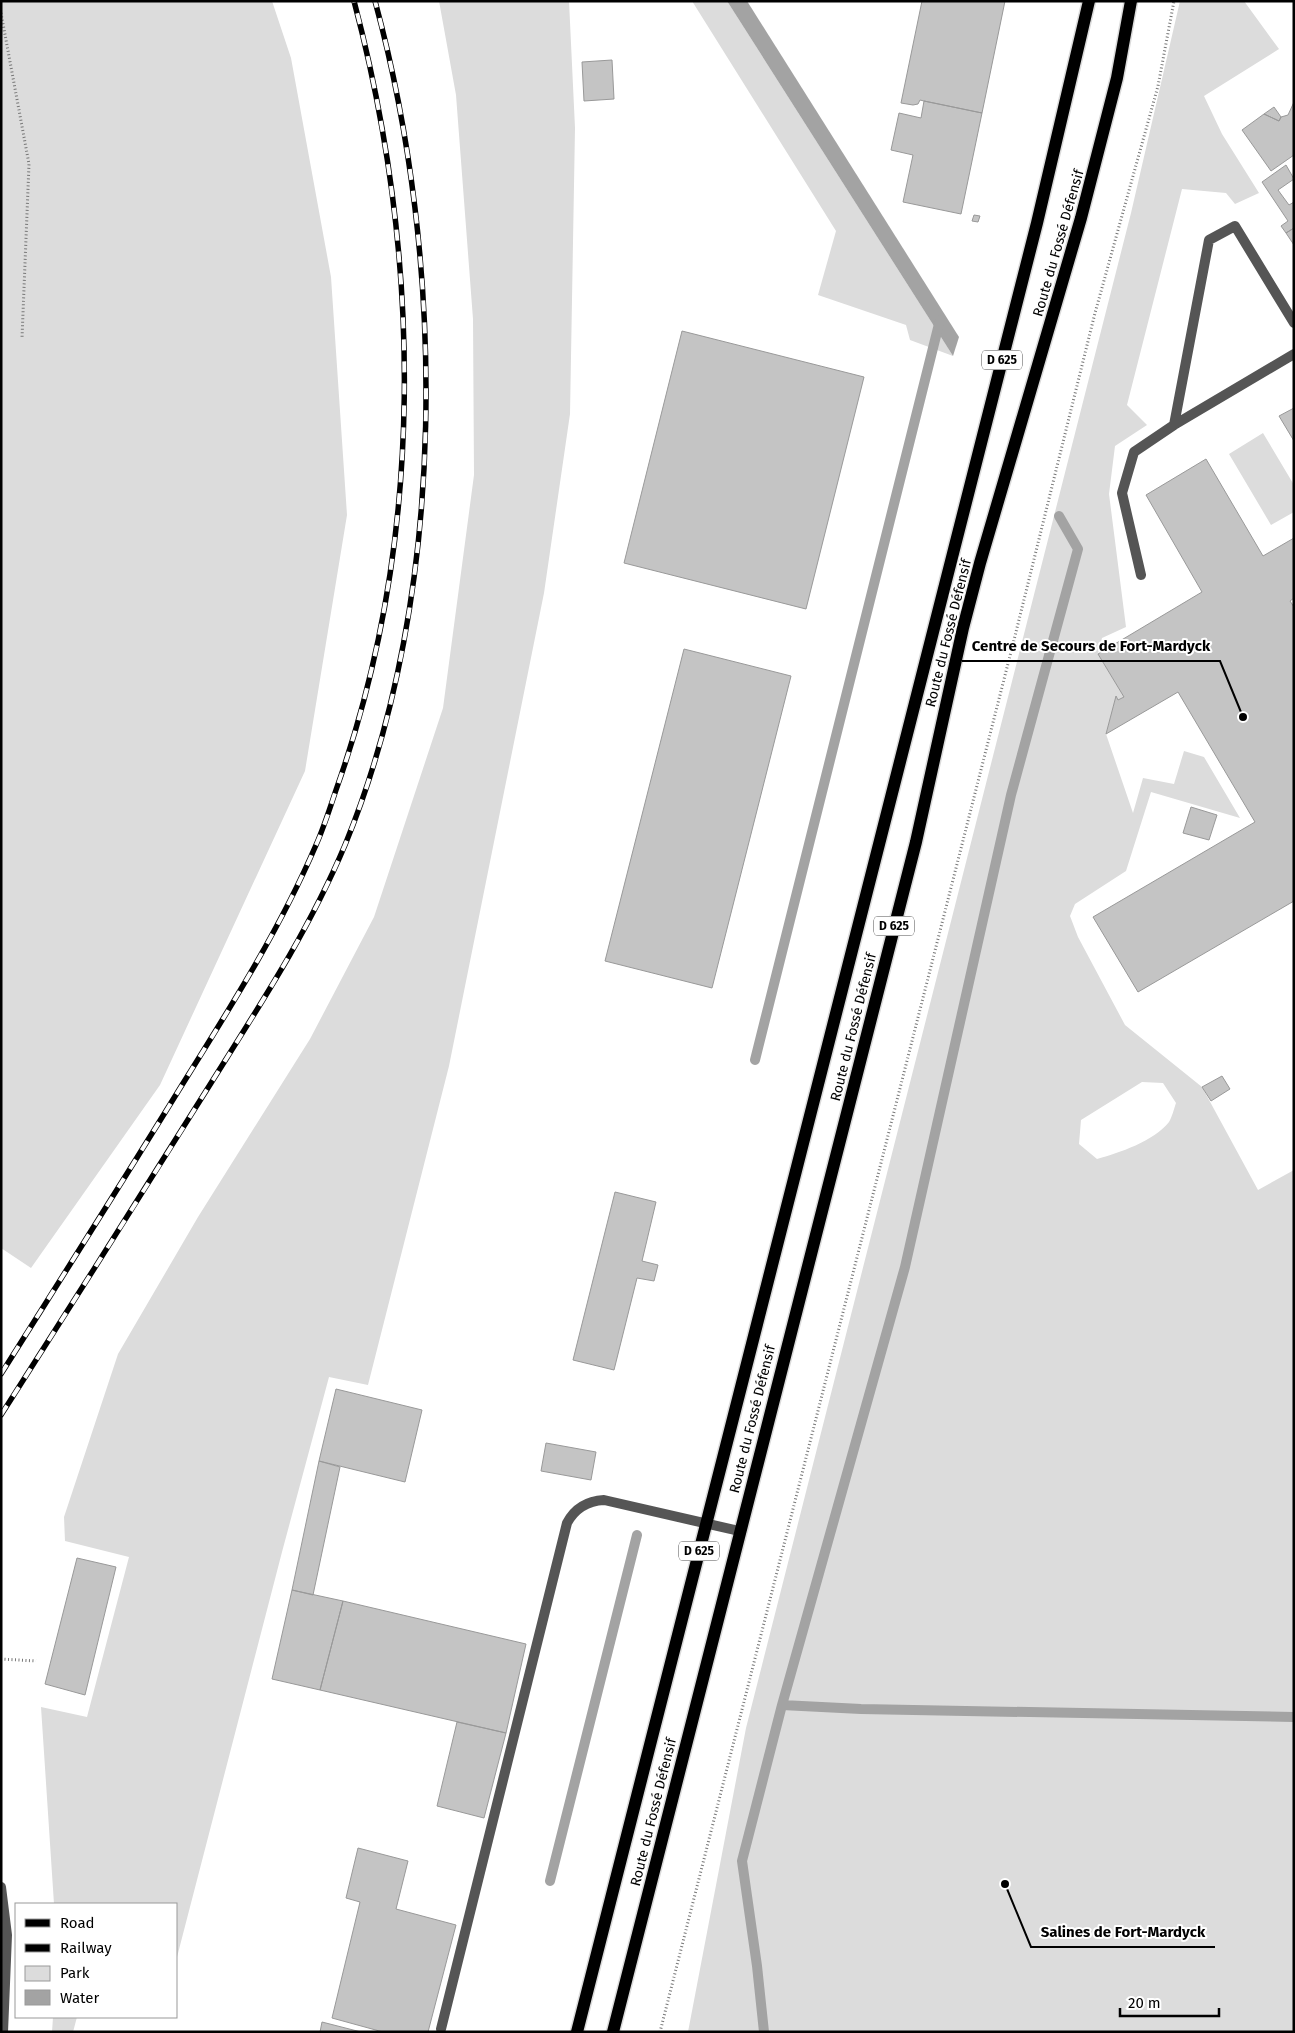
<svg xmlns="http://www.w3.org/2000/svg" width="1295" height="2033" viewBox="0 0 1295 2033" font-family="'Fira Sans',sans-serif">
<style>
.green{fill:#dcdcdc;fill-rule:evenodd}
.water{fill:#a3a3a3}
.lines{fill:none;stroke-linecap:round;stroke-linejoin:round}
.stream{stroke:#a3a3a3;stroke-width:10}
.building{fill:#c4c4c4;stroke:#999}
.primary-casing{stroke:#dbdbdb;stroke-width:15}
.path{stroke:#777;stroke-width:3;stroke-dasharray:1 2.5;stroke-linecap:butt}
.lane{stroke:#555;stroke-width:10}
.primary{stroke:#000;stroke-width:12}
.rail-casing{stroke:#000;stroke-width:5.5}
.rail{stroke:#fff;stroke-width:4;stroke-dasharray:11;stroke-linecap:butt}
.labels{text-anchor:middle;stroke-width:4;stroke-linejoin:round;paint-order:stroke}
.shield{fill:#fff;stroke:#4c4c4c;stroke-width:1}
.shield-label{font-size:12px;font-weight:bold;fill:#000}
.street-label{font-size:14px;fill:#000;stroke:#fff}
.leader{fill:none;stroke:#000;stroke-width:2}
.callout-dot{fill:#000;stroke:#fff;stroke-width:2}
.callout-label{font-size:15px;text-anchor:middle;font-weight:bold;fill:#000;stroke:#fff;stroke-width:4;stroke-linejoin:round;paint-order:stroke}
</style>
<rect width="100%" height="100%" fill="#fff"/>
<!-- green -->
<path class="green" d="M1 1H272L291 58 331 277 347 515 305 771 160 1085 31 1268 1 1248Z
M439 1H569L575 128 570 414 544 593 449 1066 368 1385 329 1377 282 1552 176 1961V1904H54L41 1707 87 1717 129 1557 65 1541 64 1517 118 1354 198 1217 310 1039 374 917 443 708 474 475 473 319 456 95Z
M692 1H727L953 356 910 340 906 325 818 295 836 231Z
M1180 1H1244L1279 49 1204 96 1222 134 1259 193 1235 204 1226 193 1182 189 1127 405 1147 425 1115 446 1109 494 1126 627 1102 638 1098 654 1124 697 1118 700 1116 697 1106 734 1133 813 1143 778 1174 784 1184 751 1204 757 1240 818 1151 792 1126 871 1075 904 1070 916 1078 937 1125 1025 1202 1087 1258 1190 1294 1170V2032H688L746 1728 1131 213ZM1142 1082 1163 1083 1176 1103C1174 1109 1172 1117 1169 1122 1154 1141 1119 1153 1097 1159L1079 1144 1081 1120Z
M1263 433 1294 485V512L1271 525 1229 454Z
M53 2017H77L73 2032H52Z"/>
<!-- water -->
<path class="water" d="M727 1H747L959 337 953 356Z"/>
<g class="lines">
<!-- stream -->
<path class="stream" d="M1059 516 1078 549 1011 795 905 1267 782 1705 861 1709 1294 1717
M755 1060 940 320
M550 1881 637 1535
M764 2032 757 1966 742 1861 782 1705"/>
</g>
<!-- building -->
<path class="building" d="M922 1H1005L982 113 924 101 920 100 918 104 913 105 901 103Z
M612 60 614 99 584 101 582 62Z
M924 101 982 113 961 214 903 202 913 155 891 150 899 113 921 118Z
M1294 102V155L1271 171 1242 130 1264 114 1279 121 1281 117 1288 115Z
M1274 107 1281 117 1279 121 1264 114Z
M1286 165 1294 179 1278 190 1289 205 1294 202V228L1286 233 1281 226 1288 221 1262 182Z
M974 215 980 216 978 222 972 221Z
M1294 228V245L1286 233Z
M682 331 864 377 806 609 624 563Z
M1294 408V441L1279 416Z
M1206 459 1263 556 1294 538V598L1290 601 1294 607V901L1138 992 1093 917 1255 822 1178 692 1106 734 1116 696 1118 700 1124 697 1098 654 1202 592 1146 495Z
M684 649 791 676 712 988 605 961Z
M1191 807 1217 815 1209 840 1183 833Z
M1222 1076 1230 1089 1211 1101 1202 1087Z
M615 1192 656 1202 642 1261 658 1265 654 1281 637 1278 614 1370 573 1360Z
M336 1389 422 1410 405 1482 319 1461Z
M546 1443 596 1452 591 1480 541 1471Z
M319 1461 340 1467 313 1595 292 1590Z
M77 1558 116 1567 85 1695 45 1684Z
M292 1590 343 1601 320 1690 272 1679Z
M343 1601 526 1644 506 1733 320 1690Z
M457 1722 506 1733 484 1818 437 1806Z
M358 1848 408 1861 396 1909 456 1925 428 2032H383L332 2018 360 1902 346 1898Z
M322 2022 361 2032H320Z"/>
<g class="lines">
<defs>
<path id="primary" d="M577 2032 1037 223 1089 1
M613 2032 916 842 963 628 980 563 1081 218 1117 78 1131 1"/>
</defs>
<!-- primary casing -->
<use href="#primary" class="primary-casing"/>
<!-- path -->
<path class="path" d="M1 13 29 164 22 338
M1 1659 36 1661
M660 2032 1014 640 1095 313 1158 86 1174 1"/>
<!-- lane -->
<path class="lane" d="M1174 425 1209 240 1235 226 1294 323
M1141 575 1122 493 1134 452 1174 425 1294 354
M1 1887 7 1935 3 2032
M441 2029 567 1523C575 1508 587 1501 604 1500L739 1531"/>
<!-- primary -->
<use href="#primary" class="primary"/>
<defs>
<path id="rail" d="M1 1374C62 1277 123 1181 182 1085 230 1008 280 929 316 845 324 827 330 808 336 790 426 538 422 258 354 1
M1 1415C70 1307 138 1200 206 1091 256 1011 308 933 345 845 449 592 446 262 375 1"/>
</defs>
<!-- rail casing -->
<use href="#rail" class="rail-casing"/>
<!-- rail -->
<use href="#rail" class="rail"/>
</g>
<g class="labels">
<!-- shield labels -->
<g class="shield">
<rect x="982" y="350.5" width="40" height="19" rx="4"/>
<rect x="874" y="916.5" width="40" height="19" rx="4"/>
<rect x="679" y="1541.5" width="40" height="19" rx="4"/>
</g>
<g class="shield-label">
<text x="1002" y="364">D 625</text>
<text x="894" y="930">D 625</text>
<text x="699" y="1555">D 625</text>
</g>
<!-- street labels -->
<g class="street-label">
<text transform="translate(1058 243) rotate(-74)" y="5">Route du Fossé Défensif</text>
<text transform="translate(948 633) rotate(-76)" y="5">Route du Fossé Défensif</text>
<text transform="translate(853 1027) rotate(-76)" y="5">Route du Fossé Défensif</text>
<text transform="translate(752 1419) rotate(-76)" y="5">Route du Fossé Défensif</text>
<text transform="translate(653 1812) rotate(-76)" y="5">Route du Fossé Défensif</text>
</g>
</g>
<!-- callouts -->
<path class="leader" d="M1243 717L1220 661H962M1005 1884L1031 1947H1215"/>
<g class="callout-dot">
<circle cx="1243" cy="717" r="5"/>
<circle cx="1005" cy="1884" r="5"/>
</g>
<g class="callout-label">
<text x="1091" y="651">Centre de Secours de Fort-Mardyck</text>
<text x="1123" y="1937">Salines de Fort-Mardyck</text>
</g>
<!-- border -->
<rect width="1295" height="2033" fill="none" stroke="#000000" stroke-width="5"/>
<!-- legend -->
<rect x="15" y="1903" width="162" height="115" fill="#ffffff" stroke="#999999"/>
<rect x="25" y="1919" width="25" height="8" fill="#000000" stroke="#999999"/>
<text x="60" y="1928" font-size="15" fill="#000000">Road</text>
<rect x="25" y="1944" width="25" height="8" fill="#000000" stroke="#999999"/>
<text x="60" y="1953" font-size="15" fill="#000000">Railway</text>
<rect x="25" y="1966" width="25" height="15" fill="#dcdcdc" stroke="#999999"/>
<text x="60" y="1978" font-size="15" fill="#000000">Park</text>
<rect x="25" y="1990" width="25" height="15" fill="#a3a3a3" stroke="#999999"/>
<text x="60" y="2003" font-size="15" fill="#000000">Water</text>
<!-- scale -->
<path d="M1120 2008v8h99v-8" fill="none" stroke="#000000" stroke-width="2.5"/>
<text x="1128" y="2008" font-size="15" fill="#000000" stroke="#ffffff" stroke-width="4" paint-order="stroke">20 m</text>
</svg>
